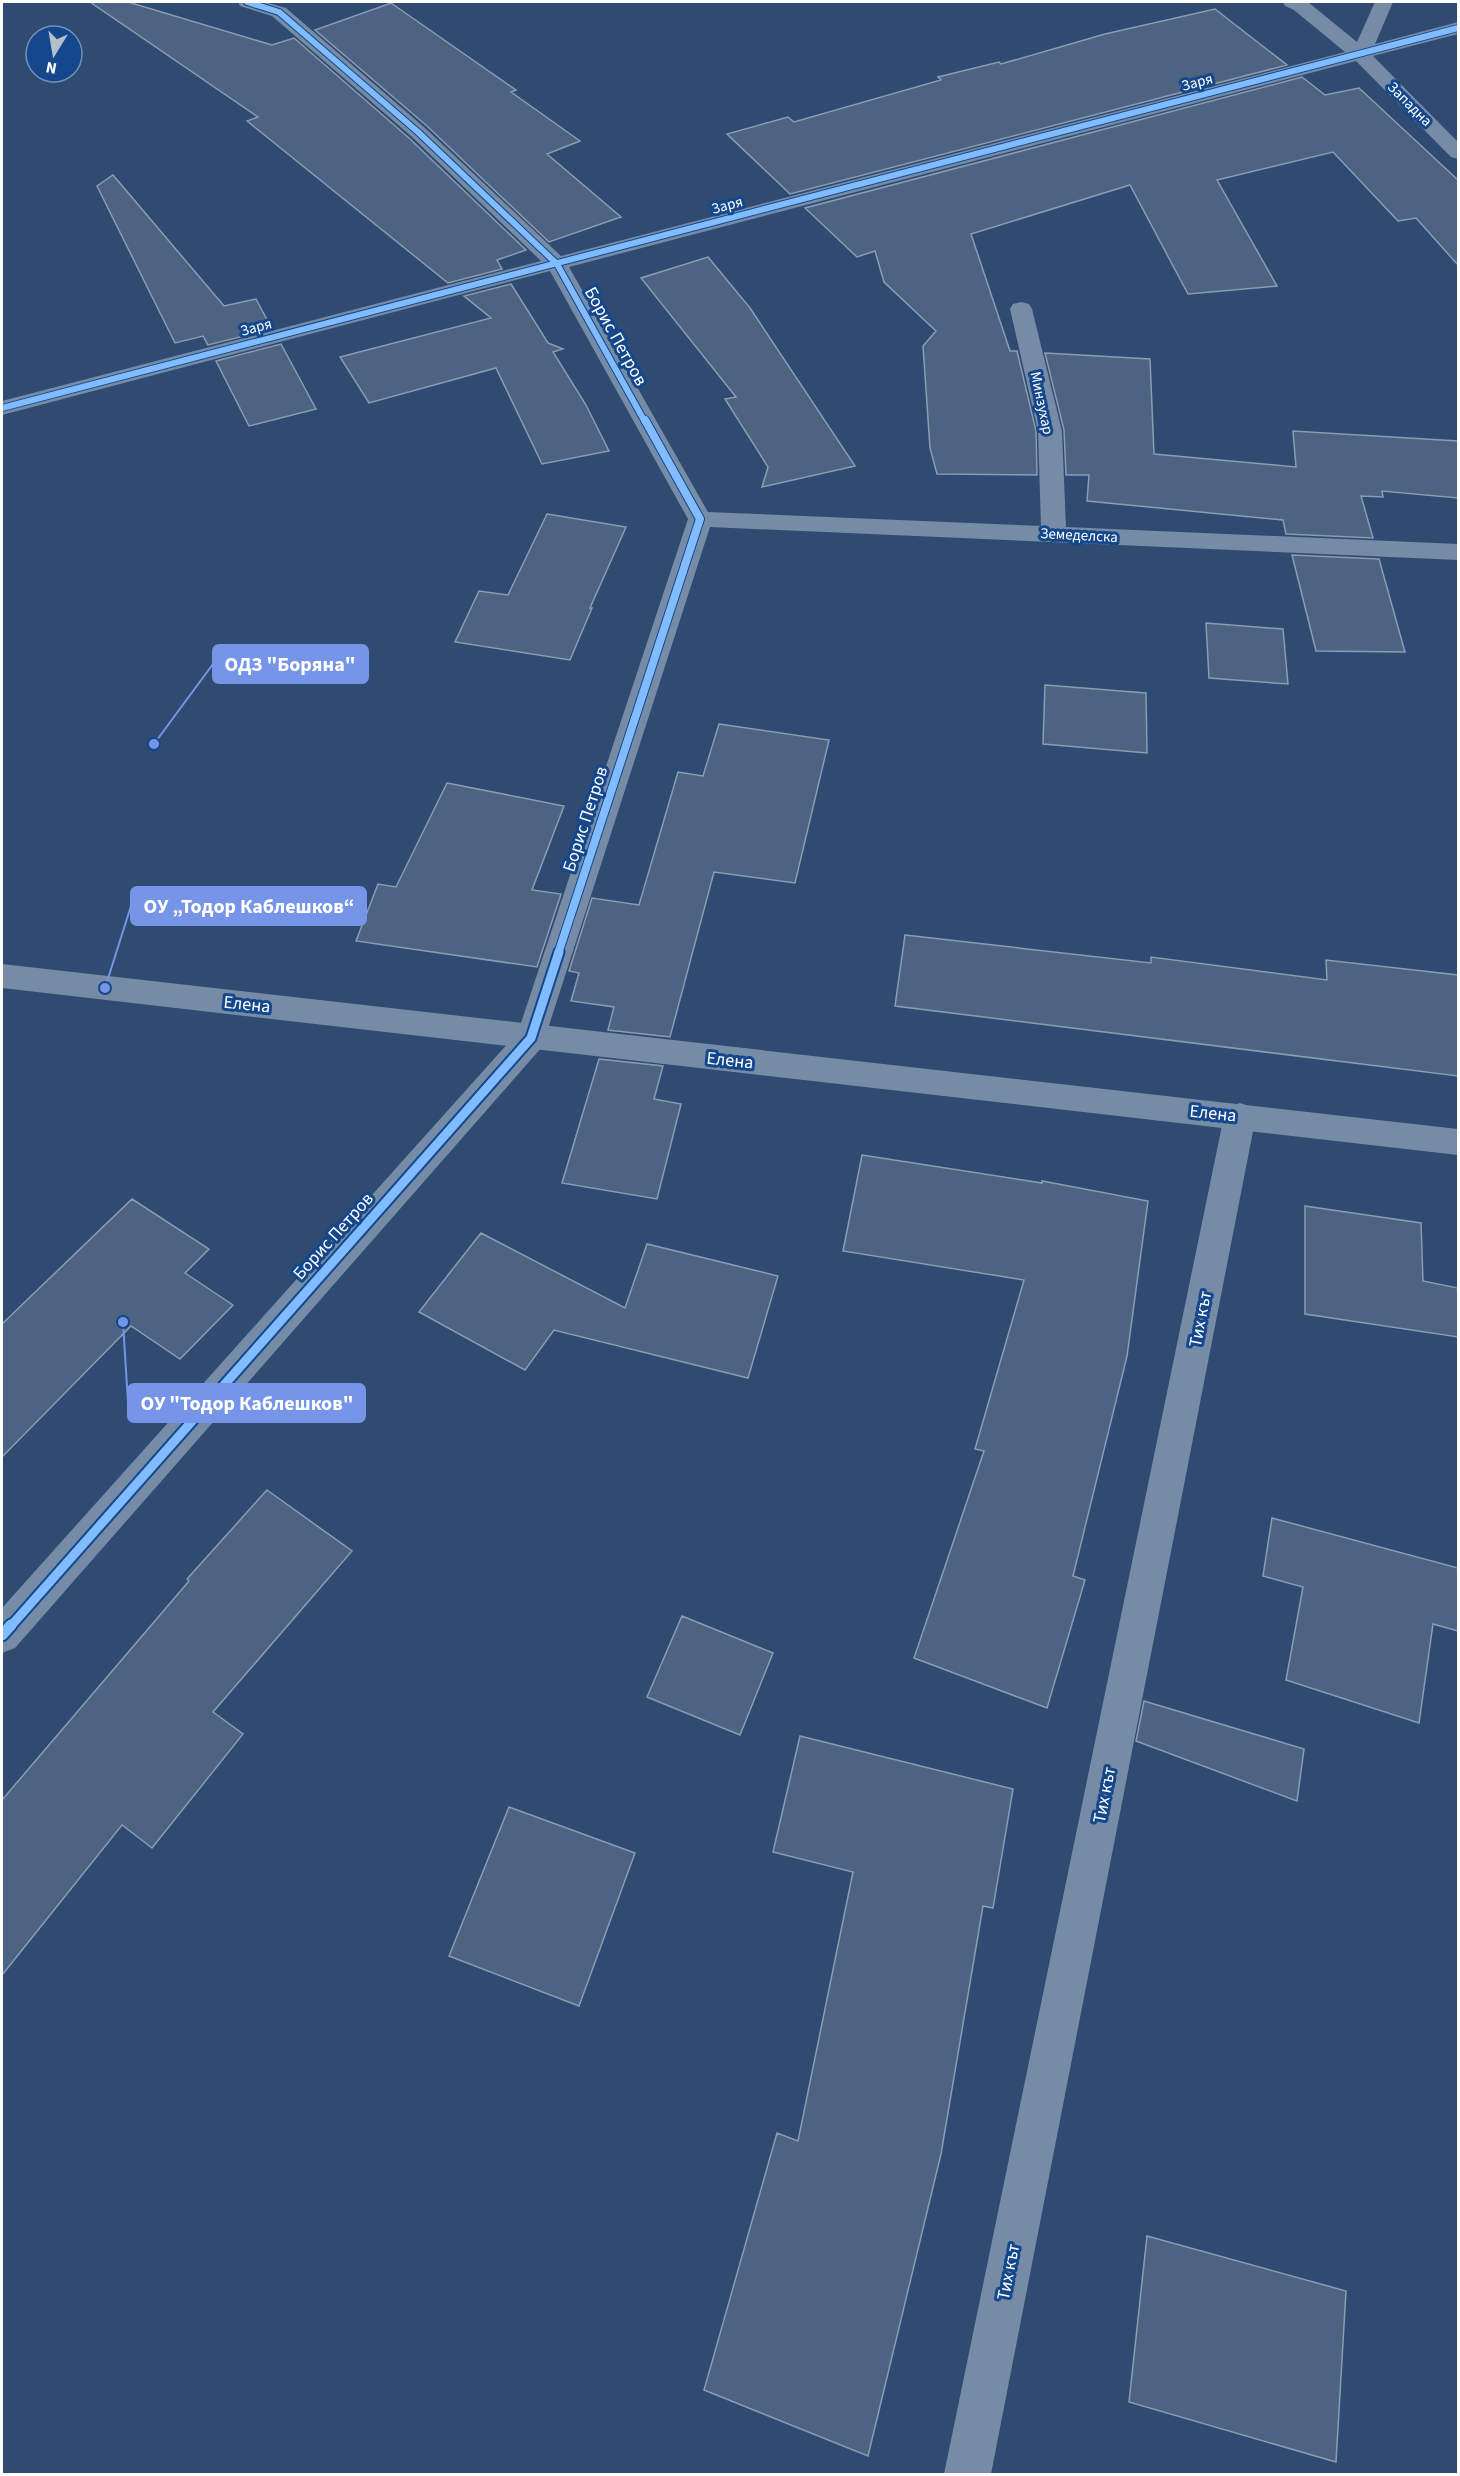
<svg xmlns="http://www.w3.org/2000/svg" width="1460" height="2476" viewBox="0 0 1460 2476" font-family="'Source Sans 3',sans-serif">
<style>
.building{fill:#4c6381;stroke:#8b9cb3;stroke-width:1.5}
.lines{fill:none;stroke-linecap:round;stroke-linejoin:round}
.minor{fill:#768ba5;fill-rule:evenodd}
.tertiary{fill:#768ba5;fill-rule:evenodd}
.cycleway-far3-casing{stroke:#14478c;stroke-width:8}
.cycleway-far2-casing{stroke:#14478c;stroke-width:10}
.cycleway-far1-casing{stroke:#14478c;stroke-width:13}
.cycleway-casing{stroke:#14478c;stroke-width:15}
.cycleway-far3{stroke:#80bcff;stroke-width:6}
.cycleway-far2{stroke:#80bcff;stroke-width:8}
.cycleway-far1{stroke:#80bcff;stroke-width:9}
.cycleway{stroke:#80bcff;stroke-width:11}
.labels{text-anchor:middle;stroke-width:6;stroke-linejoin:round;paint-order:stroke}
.far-street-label{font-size:15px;fill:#fff;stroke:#14478c}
.street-label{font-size:18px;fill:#fff;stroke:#14478c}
.leader{fill:none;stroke:#7795e8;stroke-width:2}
.callout-dot{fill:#7795e8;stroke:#14478c;stroke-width:2}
.callout{fill:#7795e8;stroke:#7795e8;stroke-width:2}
.callout-label{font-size:20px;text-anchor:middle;font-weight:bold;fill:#fff}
</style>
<rect width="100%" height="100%" fill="#2f4b71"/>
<!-- building -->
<path class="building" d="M90 2H128L272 45 294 38 409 138 526 250 497 260 502 269 448 283 247 121 258 117Z
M391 3 516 90 511 92 580 141 547 154 621 217 549 242 427 126 315 30Z
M1215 9 1287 65 790 194 727 134 788 117 794 122 941 80 938 77 999 62 1001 64 1105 34Z
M1302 77 1325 95 1359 88 1458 180V265L1416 218 1398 221 1333 152 1217 180 1277 286 1188 294 1130 185 971 234 1010 351H1017L1036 431 1037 475 937 474 930 448 923 346 936 331 884 282 875 251 857 257 805 208Z
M113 175 224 306 256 299 272 329 208 345 203 336 175 343 97 186Z
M708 257 750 308 855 466 762 487 768 467 725 399 736 397 641 278Z
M511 284 548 343 563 349 553 352 586 405 609 451 542 464 496 368 369 403 340 357 491 318 464 296Z
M281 344 316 409 249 426 216 361Z
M1045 353 1150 359 1154 454 1296 467 1293 431 1458 441V498L1382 491 1383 497 1361 496 1373 538 1286 534 1283 520 1087 501 1089 475H1066L1064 430Z
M547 514 626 527 590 608H592L570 660 455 642 479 591 508 595Z
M1292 555 1379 559 1405 652 1316 651Z
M1206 623 1283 629 1288 684 1209 678Z
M1045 685 1146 693 1147 753 1043 744Z
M719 724 829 740 795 883 714 872 670 1037 608 1030 614 1007 571 1001 579 973 569 971 592 898 639 905 678 772 703 776Z
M447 783 564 806 532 890 561 894 537 967 356 941 378 884 396 887Z
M905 935 1151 963V957L1327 980 1326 960 1458 975V1076L895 1006Z
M599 1059 663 1066 654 1099 681 1104 657 1199 562 1183Z
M862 1155 1042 1183V1181L1148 1201 1127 1356 1073 1576 1085 1580 1047 1708 914 1658 984 1451 975 1449 1024 1280 843 1251Z
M132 1199 209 1249 185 1273 233 1305 180 1359 131 1326 2 1457V1324Z
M1305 1206 1421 1223 1423 1281 1458 1288V1337L1305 1314Z
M481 1233 625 1308 647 1244 778 1276 748 1378 554 1330 525 1370 419 1312Z
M267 1490 352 1551 213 1712 243 1734 152 1848 122 1825 2 1975V1800L189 1581 187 1579Z
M1272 1518 1458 1568V1631L1433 1624 1419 1723 1286 1680 1303 1587 1263 1576Z
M682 1616 773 1653 740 1735 647 1697Z
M1144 1701 1304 1749 1297 1801 1136 1741Z
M800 1736 1013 1789 993 1908 983 1906 941 2154 868 2456 704 2390 777 2133 798 2141 853 1872 773 1852Z
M509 1807 635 1853 579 2006 449 1956Z
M1147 2236 1346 2291 1336 2462 1129 2402Z"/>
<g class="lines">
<!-- minor -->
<path class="minor" d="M238 2H265L286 8 425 128 561 256 1345 52 1294 10 1285 6 1283 2H1308L1357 42 1375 2H1393L1375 44 1458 22V34L1373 56 1458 142V159L1451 157 1356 61 569 267 708 512 1041 526 1038 431 1010 309 1013 304 1021 302 1029 304 1032 309 1062 431 1066 527 1458 544V560L710 527 542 1047 15 1648 2 1653V1608L518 1032 688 519 550 271 2 415V401L541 261 411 136 272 16 240 6Z
M1240 1103 1251 1107 1256 1116 991 2474H944L1224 1116 1229 1107Z"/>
<!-- tertiary -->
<path class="tertiary" d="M2 964 1458 1129V1155L2 988Z"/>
<defs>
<path id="cycleway-far3" d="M247 2 279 12 418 132 557 264 645 422
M2 408 1458 28"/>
<path id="cycleway-far2" d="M558 954 700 519 645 420"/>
<path id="cycleway-far1" d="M10 1627 531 1038 559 952"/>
<path id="cycleway" d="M2 1635 11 1625"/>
</defs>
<!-- cycleway-far3 casing -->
<use href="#cycleway-far3" class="cycleway-far3-casing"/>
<!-- cycleway-far2 casing -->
<use href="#cycleway-far2" class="cycleway-far2-casing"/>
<!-- cycleway-far1 casing -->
<use href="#cycleway-far1" class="cycleway-far1-casing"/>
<!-- cycleway casing -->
<use href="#cycleway" class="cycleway-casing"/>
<!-- cycleway-far3 -->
<use href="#cycleway-far3" class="cycleway-far3"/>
<!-- cycleway-far2 -->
<use href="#cycleway-far2" class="cycleway-far2"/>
<!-- cycleway-far1 -->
<use href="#cycleway-far1" class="cycleway-far1"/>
<!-- cycleway -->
<use href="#cycleway" class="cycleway"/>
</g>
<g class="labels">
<!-- far-street labels -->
<g class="far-street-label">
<text transform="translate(1197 82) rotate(-15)" y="5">Заря</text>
<text transform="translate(1410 104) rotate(45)" y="5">Западна</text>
<text transform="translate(727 205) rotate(-15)" y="5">Заря</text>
<text transform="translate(256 327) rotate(-15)" y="5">Заря</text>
<text transform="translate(1042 403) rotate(78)" y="5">Минзухар</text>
<text transform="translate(1079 535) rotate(3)" y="5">Земеделска</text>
</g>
<!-- street labels -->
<g class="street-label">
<text transform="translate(616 336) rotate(61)" y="6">Борис Петров</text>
<text transform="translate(585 819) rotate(-72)" y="6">Борис Петров</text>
<text transform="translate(247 1004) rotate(6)" y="6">Елена</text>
<text transform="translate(730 1060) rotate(6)" y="6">Елена</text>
<text transform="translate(1213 1113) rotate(6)" y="6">Елена</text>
<text transform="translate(333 1236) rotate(-48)" y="6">Борис Петров</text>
<text transform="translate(1200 1319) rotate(-79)" y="6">Тих кът</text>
<text transform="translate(1104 1795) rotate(-79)" y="6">Тих кът</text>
<text transform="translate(1008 2272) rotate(-79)" y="6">Тих кът</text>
</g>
</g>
<!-- callouts -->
<path class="leader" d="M154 744L213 664M105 988L131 906M123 1322L128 1403"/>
<g class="callout-dot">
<circle cx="154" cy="744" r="6"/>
<circle cx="105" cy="988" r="6"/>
<circle cx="123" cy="1322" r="6"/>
</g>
<g class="callout">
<rect x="213" y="645" width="155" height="38" rx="6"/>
<rect x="131" y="887" width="235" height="38" rx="6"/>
<rect x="128" y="1384" width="237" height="38" rx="6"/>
</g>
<g class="callout-label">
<text x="290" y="671">ОДЗ "Боряна"</text>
<text x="249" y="913">ОУ „Тодор Каблешков“</text>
<text x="247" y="1410">ОУ "Тодор Каблешков"</text>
</g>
<!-- border -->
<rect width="1460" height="2476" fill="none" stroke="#ffffff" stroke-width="6"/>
<!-- north arrow -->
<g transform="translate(54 54) rotate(191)"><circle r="28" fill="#14478c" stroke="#7291ba" stroke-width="1.5"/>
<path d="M0-4.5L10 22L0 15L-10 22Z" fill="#b6c0cd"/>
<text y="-9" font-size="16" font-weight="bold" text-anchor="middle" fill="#ffffff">N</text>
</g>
</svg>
